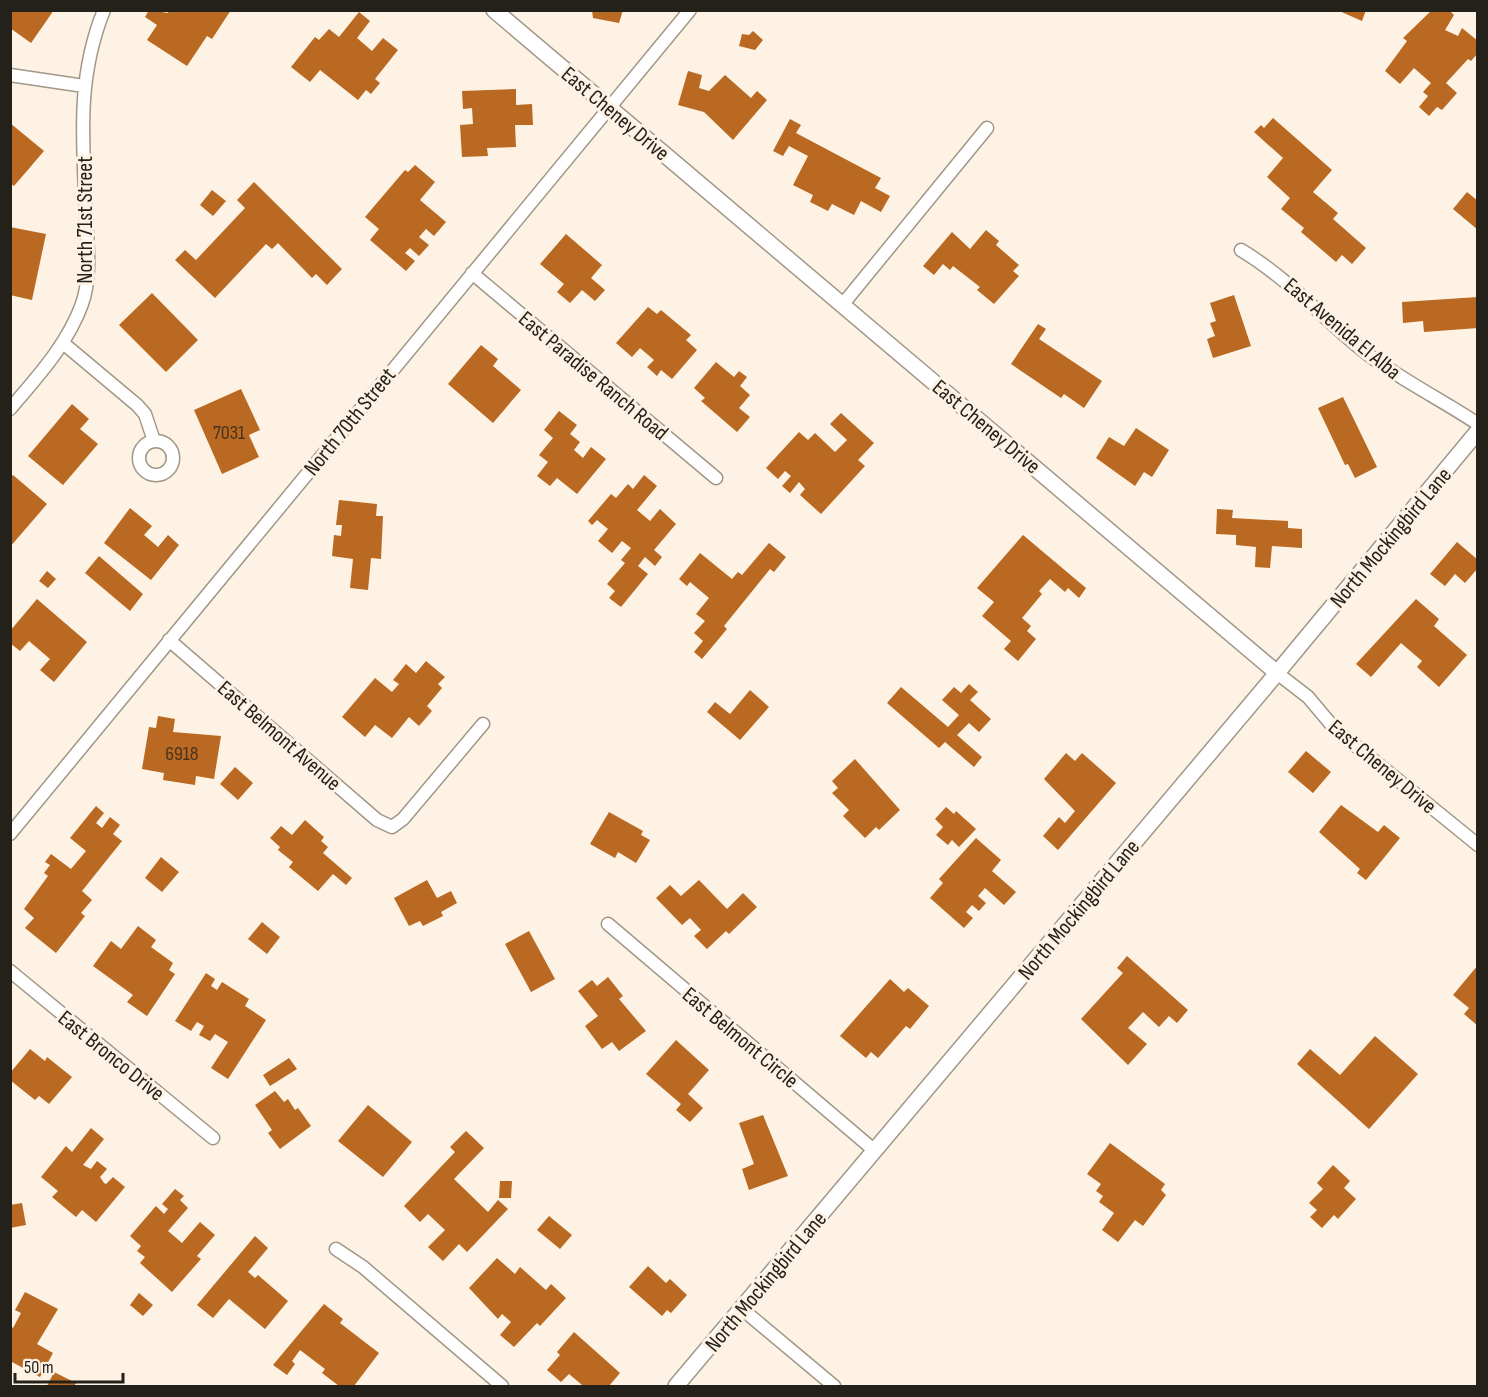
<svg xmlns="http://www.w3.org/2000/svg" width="1488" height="1397" viewBox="0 0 1488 1397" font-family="'Sofia Sans Condensed',sans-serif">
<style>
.building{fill:#b96921}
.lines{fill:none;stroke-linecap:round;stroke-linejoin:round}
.minor-casing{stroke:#a19789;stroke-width:15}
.tertiary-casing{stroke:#a19789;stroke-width:18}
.minor{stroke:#fff;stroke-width:12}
.tertiary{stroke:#fff;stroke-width:15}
.labels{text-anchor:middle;stroke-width:6;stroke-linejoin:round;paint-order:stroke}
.number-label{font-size:20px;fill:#49331c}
.street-label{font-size:22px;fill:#24211b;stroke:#fdf2e3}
</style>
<rect width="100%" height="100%" fill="#fdf2e3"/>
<!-- building -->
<path class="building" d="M10 10H54L31 43 10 28Z
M149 10 168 13 169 10H231L212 39 207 36 187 66 147 40 157 25 145 17Z
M592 10H623L619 23 593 18Z
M1337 10H1366L1362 21Z
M1432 10H1449L1454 15 1445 30 1458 36 1462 28 1478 41V53L1471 61 1468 59 1446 83 1457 93 1442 110 1437 107 1429 116 1419 107 1428 96 1423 92 1431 83 1414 68 1400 84 1385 71 1407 41 1403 38Z
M359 12 370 21 357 38 372 51 383 38 398 50 375 79 380 83 371 94 366 90 358 100 320 70 310 82 291 67 315 37 319 40 329 29 339 37Z
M753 31 763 40 755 50 739 46 742 34 749 35Z
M688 71 702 75 699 88 709 91 725 75 751 98 757 91 767 100 733 140 704 112 678 105Z
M516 89V105L532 104 533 125H515L516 147 487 148 488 156 462 157 460 125 473 124 472 108 463 109 462 91Z
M1273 118 1332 170 1313 192 1338 213 1333 219 1366 248 1352 264 1342 255 1336 262 1301 232 1304 228 1281 209 1290 198 1267 177 1283 158 1254 132 1261 125 1264 128Z
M790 119 801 125 796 133 881 178 875 188 890 196 881 212 861 201 854 215 832 204 828 211 810 202 813 195 793 185 808 156 789 146 783 156 773 151Z
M10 123 44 151 14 186 10 183Z
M415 165 435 182 420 200 446 222 434 236 426 229 419 237 429 245 419 256 410 248 405 253 415 261 406 271 370 240 379 229 365 217 405 170 408 172Z
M254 182 342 269 327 285 316 274 312 278 278 243 272 249 266 244 215 298 175 260 185 250 196 260 245 208 237 200Z
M212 190 226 201 213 216 200 205Z
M1467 192 1478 201V230L1453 209Z
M10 227 46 234 32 300 10 295Z
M986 230 999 241 996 245 1019 265 1013 271 1019 276 994 304 977 290 980 287 953 266 950 270 943 264 934 275 923 266 952 232 970 249Z
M566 234 602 265 591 278 605 290 595 301 582 290 570 303 557 292 564 284 540 264Z
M152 293 198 340 166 372 119 325Z
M1234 295 1251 346 1213 358 1207 339 1215 336 1210 323 1216 321 1210 303Z
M1478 297V328L1424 332 1423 321 1403 323 1402 302Z
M648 307 657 314 661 310 691 335 686 340 697 350 672 379 661 370 657 376 647 367 654 360 640 348 632 357 616 343Z
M1038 324 1046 329 1039 339 1102 381 1084 408 1064 394 1061 398 1011 364Z
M481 345 498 359 493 366 521 390 493 423 448 384Z
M716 362 734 377 739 371 747 377 740 386 750 395 739 408 750 417 737 432 701 401 705 398 694 388Z
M241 389 260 430 249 435 259 457 222 474 194 410Z
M1343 397 1377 467 1355 478 1348 464 1345 465 1318 408Z
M72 404 89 419 80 429 98 444 63 485 28 456Z
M559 411 577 425 570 434 580 442 574 450 583 458 591 447 606 459 577 494 557 478 550 486 537 476 548 462 539 455 553 438 544 430Z
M841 413 874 443 858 460 865 466 821 514 800 495 805 489 799 482 790 493 782 486 791 476 785 471 778 479 766 468 799 432 808 440 815 433 835 452 847 440 830 424Z
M1136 428 1169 450 1152 477 1144 472 1135 486 1096 458 1109 437 1124 446Z
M13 475 47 504 10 547V478Z
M644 475 657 486 637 510 650 521 660 509 676 524 654 550 662 557 655 566 645 557 638 566 648 574 621 607 609 598 615 591 607 584 625 563 621 560 631 548 622 541 612 553 598 541 608 529 597 520 592 525 588 521 611 494 616 498 628 484 633 489Z
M339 500 377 504 376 516H383L381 559 371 558 368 590 350 588 353 559 332 556 334 535 341 536 342 525H336Z
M130 508 152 526 144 535 158 547 168 535 179 545 151 580 104 543Z
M1217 509 1233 510 1232 518 1288 521V528L1302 529V548L1272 546 1270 568 1255 567 1256 547 1236 545V535L1216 534Z
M1023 535 1086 588 1079 598 1068 588 1065 592 1050 579 1039 591 1042 594 1022 618 1031 626 1027 631 1036 639 1018 661 1004 649 1011 641 982 616 994 602 977 588Z
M1457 542 1478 560V568L1465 583 1455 574 1445 586 1430 574Z
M769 543 786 557 774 572 770 569 724 626 727 629 702 659 694 652 703 641 694 633 705 621 696 614 709 598 690 582 687 586 679 579 700 553 732 579 738 572 742 575Z
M99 556 143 594 130 611 85 573Z
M47 571 56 579 48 588 39 581Z
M37 599 87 642 54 682 40 670 50 659 29 641 20 651 10 643V631Z
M1416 599 1439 619 1434 626 1467 655 1439 687 1417 667 1422 661 1401 643 1371 677 1356 664Z
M426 661 445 677 438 684 442 688 427 706 432 711 419 726 409 717 392 738 375 725 365 737 342 717 375 678 392 692 399 684 393 680 406 664 416 673Z
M969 684 978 692 970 700 991 719 979 732 969 723 957 735 982 757 974 767 945 742 939 748 887 703 901 687 948 727 959 715 942 700 954 687 961 693Z
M750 690 769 707 740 740 707 712 715 702 730 714Z
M158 716 175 719 173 732 221 736 214 779 196 776 195 785 163 780 164 773 142 769 149 727 156 728Z
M1306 751 1331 772 1313 793 1288 772Z
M1066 753 1075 761 1082 753 1116 783 1058 850 1043 836 1059 817 1065 823 1075 811 1044 779Z
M855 759 900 810 879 830 876 827 865 838 843 816 849 810 832 793 838 788 832 781Z
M235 767 253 783 238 800 220 784Z
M1341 805 1378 832 1384 825 1400 838 1366 880 1357 873 1360 869 1319 832Z
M96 806 104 813 96 823 102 828 110 817 120 825 113 834 122 841 82 891 92 900 81 913 85 916 56 953 25 928 34 918 24 909 48 876 44 873 50 865 45 862 51 854 71 869 86 851 70 838Z
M946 807 954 814 956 811 976 829 959 847 952 840 948 845 936 835 943 827 935 819Z
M609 812 643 831 641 835 650 840 636 863 618 852 615 858 590 844Z
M305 820 324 837 321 841 328 847 323 853 352 878 346 885 333 874 318 891 289 867 293 862 278 850 280 847 270 838 281 826 292 835Z
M976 838 1001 860 992 871 1016 892 1004 905 985 888 978 896 986 903 979 911 972 905 966 912 973 918 964 928 930 898 943 883 939 879Z
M161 857 179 872 162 892 145 878Z
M427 880 437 898 451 891 457 903 441 912 443 916 423 926 420 921 409 926 394 898Z
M699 880 727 909 743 893 757 907 729 934 726 931 707 949 694 936 701 930 690 918 682 925 656 898 670 885 681 896Z
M262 922 280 937 267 954 248 939Z
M138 926 156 940 151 947 173 963 169 970 175 974 147 1016 127 1002 133 995 93 966 111 941 121 949Z
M529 931 555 979 531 992 505 944Z
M1127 956 1188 1010 1177 1023 1169 1016 1159 1027 1143 1012 1128 1028 1147 1044 1128 1065 1081 1019 1123 973 1117 968Z
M1478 965V1026L1464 1014 1469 1008 1453 995Z
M206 973 215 979 211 986 217 990 222 982 249 999 245 1006 266 1020 228 1079 211 1068 228 1042 215 1034 210 1041 199 1035 204 1026 197 1022 191 1031 175 1021Z
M608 977 623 996 619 999 646 1031 619 1051 612 1042 602 1049 585 1026 598 1016 578 991 592 980 597 986Z
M890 979 904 992 908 988 929 1006 910 1029 906 1026 878 1058 871 1052 866 1058 840 1036Z
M1375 1036 1418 1074 1369 1129 1297 1064 1310 1049 1340 1075Z
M676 1040 709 1070 688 1094 703 1108 690 1122 676 1110 681 1104 646 1074Z
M30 1049 45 1061 47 1057 72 1077 49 1104 39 1096 35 1100 10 1080V1073Z
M289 1058 297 1069 270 1086 263 1075Z
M275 1091 284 1102 288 1099 295 1110 298 1108 311 1126 280 1149 268 1133 272 1130 255 1105Z
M368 1105 412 1142 383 1177 338 1141Z
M763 1115 788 1176 749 1190 742 1169 754 1164 739 1123Z
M91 1128 104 1139 83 1165 91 1169 97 1161 107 1169 100 1177 104 1183 106 1184 113 1177 125 1187 96 1222 82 1210 76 1217 52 1197 58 1191 41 1177 66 1146 72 1152Z
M466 1131 484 1148 454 1179 488 1212 498 1200 508 1209 467 1252 459 1244 443 1261 428 1247 445 1230 428 1214 420 1222 404 1206 455 1152 450 1147Z
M1110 1143 1165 1184 1161 1190 1166 1195 1143 1226 1135 1220 1118 1242 1102 1230 1114 1213 1099 1202 1103 1196 1096 1191 1101 1184 1087 1174Z
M1333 1165 1350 1181 1344 1188 1356 1199 1338 1219 1334 1215 1322 1228 1310 1217 1317 1210 1309 1203 1323 1189 1317 1183Z
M500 1181H512L511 1198H499Z
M175 1189 184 1196 180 1200 188 1208 168 1231 182 1243 200 1222 215 1235 197 1256 201 1259 172 1292 140 1263 145 1257 137 1251 141 1246 130 1236 156 1206 164 1214 168 1209 162 1204Z
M22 1203 26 1225 10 1228V1205Z
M549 1216 572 1235 560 1249 537 1230Z
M255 1236 268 1248 248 1272 255 1278 258 1275 288 1301 265 1329 229 1299 213 1318 197 1305Z
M497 1258 515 1274 520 1267 546 1290 551 1284 566 1298 540 1326 537 1323 514 1347 500 1335 511 1322 502 1314 498 1319 469 1288Z
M648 1266 666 1283 670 1279 687 1295 671 1313 667 1310 662 1316 629 1287Z
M25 1292 58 1309 37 1344 53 1353 40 1377 10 1361V1326L13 1328 21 1313 15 1310Z
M139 1293 153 1305 143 1316 130 1305Z
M324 1304 343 1319 340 1323 379 1353 354 1386H339L322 1373 325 1369 300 1350 292 1361 295 1364 287 1375 273 1365Z
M574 1332 620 1373 609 1386H580L582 1385 569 1374 561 1382 547 1370 560 1355 557 1352Z
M54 1372 76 1383 74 1386H47Z"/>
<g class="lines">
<defs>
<path id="minor" d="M10 75 84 86
M1241 250C1286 277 1321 316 1361 349 1397 378 1439 398 1478 424
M472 273 716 478
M843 304 987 128
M63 343 137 405 145 414 154 441
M10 409C38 376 67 345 82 304 92 275 87 243 86 213 83 142 76 79 104 10
M139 458a17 17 0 1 1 34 0a17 17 0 1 1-34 0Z
M169 640 377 820 392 827 403 819 483 724
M1277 673 1308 697 1335 729 1478 845
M10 834 690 10
M608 924 875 1151
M10 971 213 1138
M336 1249 363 1267 502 1386
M742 1309 834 1386"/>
<path id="tertiary" d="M494 10 1277 673
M676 1386 1267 685 1478 431"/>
</defs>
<!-- minor casing -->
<use href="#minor" class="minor-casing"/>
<!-- tertiary casing -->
<use href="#tertiary" class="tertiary-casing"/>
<!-- minor -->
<use href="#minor" class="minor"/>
<!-- tertiary -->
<use href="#tertiary" class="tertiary"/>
</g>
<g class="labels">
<!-- number labels -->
<g class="number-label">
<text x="229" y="439">7031</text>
<text x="182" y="760">6918</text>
</g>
<!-- street labels -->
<g class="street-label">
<text transform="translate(616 113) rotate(40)" y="8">East Cheney Drive</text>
<text transform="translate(84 220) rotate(-90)" y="8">North 71st Street</text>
<text transform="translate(1343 328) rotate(40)" y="8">East Avenida El Alba</text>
<text transform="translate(594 375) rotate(40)" y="8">East Paradise Ranch Road</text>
<text transform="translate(349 421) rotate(-51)" y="8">North 70th Street</text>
<text transform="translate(987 426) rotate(40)" y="8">East Cheney Drive</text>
<text transform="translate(1390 537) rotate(-50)" y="8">North Mockingbird Lane</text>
<text transform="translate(280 735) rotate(41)" y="8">East Belmont Avenue</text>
<text transform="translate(1383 766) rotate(40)" y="8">East Cheney Drive</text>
<text transform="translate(1078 909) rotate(-50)" y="8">North Mockingbird Lane</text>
<text transform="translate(741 1037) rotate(40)" y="8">East Belmont Circle</text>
<text transform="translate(112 1055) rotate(39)" y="8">East Bronco Drive</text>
<text transform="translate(765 1281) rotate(-50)" y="8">North Mockingbird Lane</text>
</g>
</g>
<!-- border -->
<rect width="1488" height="1397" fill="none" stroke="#24211b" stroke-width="24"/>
<!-- scale -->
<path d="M15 1373v9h108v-9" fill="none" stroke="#24211b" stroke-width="3"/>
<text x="24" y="1373" font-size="18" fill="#24211b" stroke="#fdf2e3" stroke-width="4.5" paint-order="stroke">50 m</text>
</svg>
